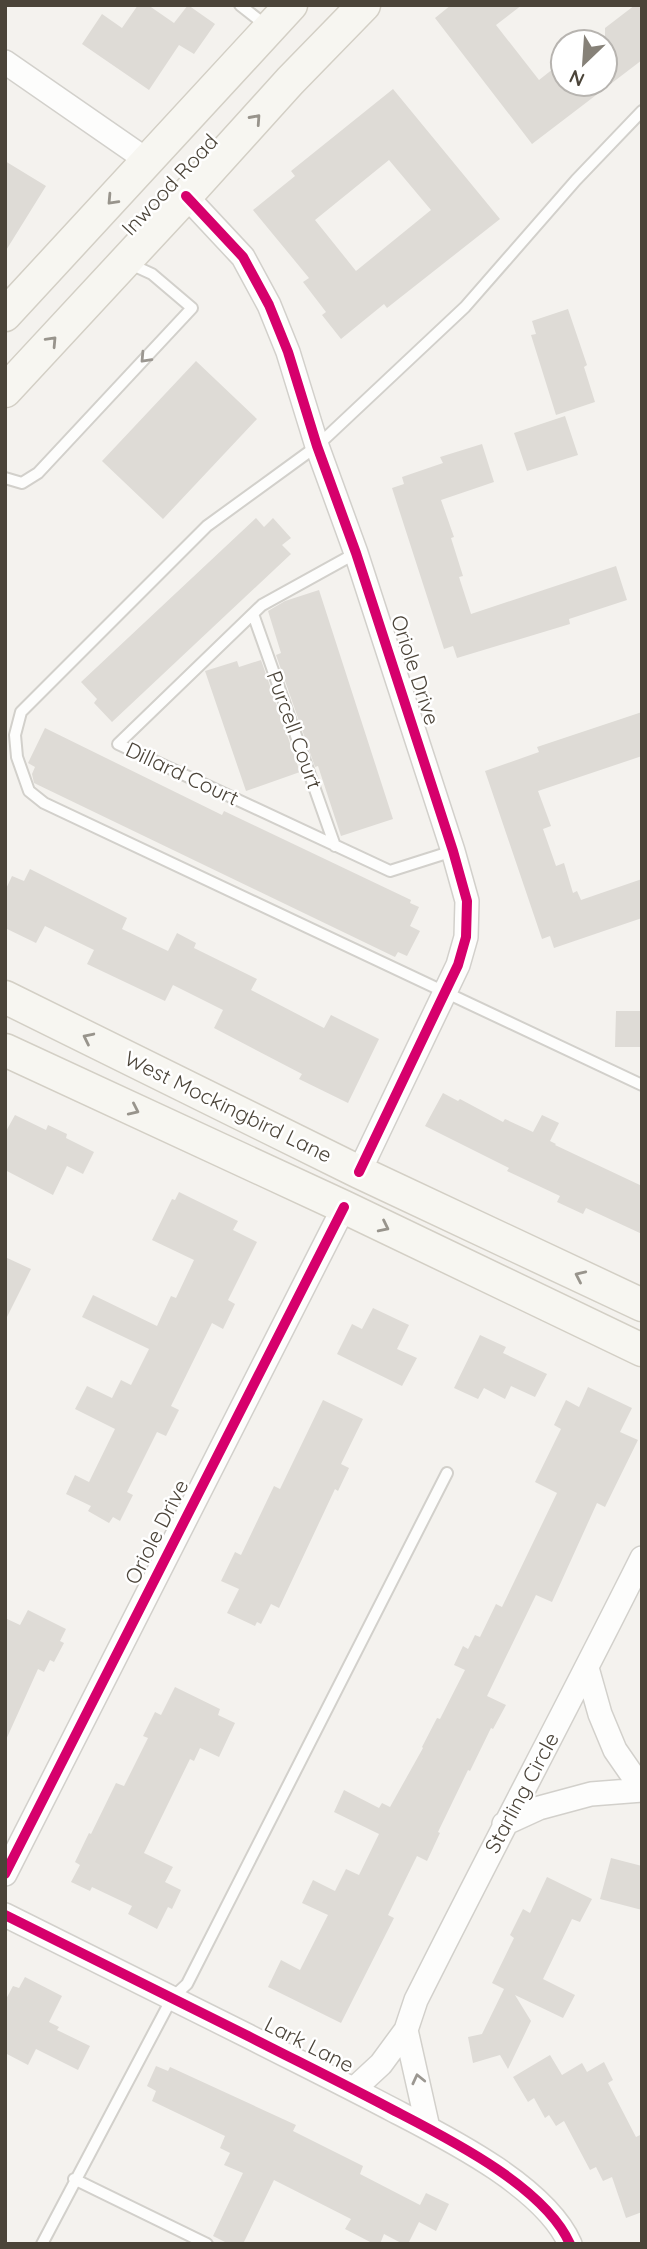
<svg xmlns="http://www.w3.org/2000/svg" width="647" height="2249" viewBox="0 0 647 2249" font-family="Quicksand,sans-serif">
<style>
.building{fill:#dedbd6;fill-rule:evenodd}
.lines{fill:none;stroke-linecap:round;stroke-linejoin:round}
.lane-casing{stroke:#d2d0cb;stroke-width:14}
.street-casing{stroke:#d2d0cb;stroke-width:26}
.secondary-casing{stroke:#d3cfc5;stroke-width:35}
.lane{stroke:#fdfdfc;stroke-width:10}
.street{stroke:#fdfdfc;stroke-width:23}
.secondary{stroke:#f7f6f1;stroke-width:32}
.cycleway-casing{stroke:#fff;stroke-width:15}
.cycleway{stroke:#d6006c;stroke-width:10}
.oneway{stroke:#98948c}
.oneway2{stroke:#9b9791}
.labels{text-anchor:middle;stroke-width:5;stroke-linejoin:round;paint-order:stroke}
.street-label{font-size:21px;fill:#4b4439;stroke:#fff}
</style>
<rect width="100%" height="100%" fill="#f4f2ee"/>
<!-- building -->
<path class="building" d="M138 5H148L174 23 188 5 215 24 194 54 179 45 149 90 82 44 102 14 122 28Z
M451 5H522L496 25 539 80 563 61V84H605V28L635 5H642V60L532 144 435 18Z
M393 89 500 219 387 308 384 304 341 339 322 315 326 312 303 282 309 278 253 210 295 176 291 171ZM389 160 431 210 356 271 315 220Z
M5 161 46 186 5 252Z
M568 309 587 365 584 367 595 402 556 415 531 335 536 334 532 321Z
M196 361 257 419 163 519 102 461Z
M565 416 578 455 527 471 514 433Z
M482 444 494 482 441 500 454 537 451 538 463 576 459 577 471 614 616 566 627 600 569 619 570 624 457 658 453 646 444 649 392 488 404 484 402 477 443 463 440 457Z
M256 518 264 527 273 518 291 538 282 545 291 554 112 722 94 703 97 699 81 682Z
M319 590 393 819 341 836 318 766 315 767 276 655 281 653 268 611 285 601Z
M261 660 300 772 246 791 205 671 237 661 239 667Z
M642 712V756L538 791 551 826 543 829 556 866 564 863 573 893 577 891 581 900 642 879V918L554 948 550 936 542 939 485 771 539 752 537 747Z
M45 728 222 815 224 811 411 900 410 903 419 907 410 926 420 931 407 956 398 952 395 957 34 783 32 774 35 767 28 763Z
M30 869 127 918 122 929 168 951 177 933 196 943 194 948 257 979 251 990 324 1028 331 1015 379 1039 348 1103 299 1079 302 1074 214 1028 223 1010 173 985 165 1001 87 964 94 950 45 926 36 943 5 928V891L12 876 24 881Z
M616 1011H642V1047H615Z
M443 1093 458 1101 460 1099 503 1122 505 1119 533 1132 542 1115 559 1123 550 1141 556 1144 555 1145 642 1186V1234L586 1208 583 1214 557 1202 560 1196 507 1171 509 1168 425 1126Z
M15 1115 46 1130 48 1125 67 1134 66 1138 94 1152 83 1174 67 1166 53 1195 5 1170V1133Z
M179 1192 238 1221 233 1230 257 1242 228 1300 235 1304 223 1329 212 1323 171 1406 179 1410 166 1436 157 1432 127 1492 133 1495 120 1521 113 1517 109 1523 88 1511 91 1506 66 1494 75 1475 89 1482 115 1429 75 1409 87 1386 112 1398 121 1380 131 1385 149 1349 82 1317 93 1295 157 1326 171 1296 176 1298 194 1260 152 1240 172 1199 175 1200Z
M5 1257 31 1269 5 1321Z
M373 1308 409 1325 397 1349 417 1358 402 1386 337 1354 352 1324 362 1329Z
M480 1335 506 1347 503 1353 547 1374 535 1397 511 1386 505 1399 484 1388 478 1399 454 1388Z
M588 1387 632 1408 620 1432 638 1440 605 1507 597 1503 552 1602 536 1595 487 1696 506 1705 493 1729 491 1728 470 1771 468 1770 438 1832 440 1833 427 1861 417 1856 388 1915 394 1918 341 2023 268 1987 281 1960 300 1970 328 1915 302 1903 313 1880 335 1891 346 1869 359 1875 379 1834 334 1812 344 1790 379 1808 382 1803 390 1807 423 1748 422 1747 437 1718 440 1719 465 1670 454 1665 463 1646 468 1649 475 1635 480 1637 496 1604 502 1607 557 1493 535 1482 561 1429 554 1425 566 1400 579 1407Z
M323 1400 363 1419 341 1464 349 1468 338 1491 335 1489 279 1608 271 1604 261 1624 257 1622 255 1626 227 1613 239 1589 221 1581 235 1552 241 1555 274 1486 280 1489Z
M28 1610 66 1629 60 1641 64 1643 54 1662 50 1660 44 1672 38 1669 5 1742V1618L20 1625Z
M175 1687 220 1709 218 1715 235 1723 219 1757 200 1748 194 1761 190 1759 144 1853 173 1867 165 1882 181 1890 172 1909 168 1907 157 1929 128 1914 132 1906 92 1887 90 1891 71 1882 80 1865 75 1862 89 1833 91 1834 116 1783 124 1786 148 1738 143 1736 155 1712 161 1715Z
M611 1858 642 1866V1910L600 1899Z
M547 1877 592 1899 580 1922 572 1919 543 1979 575 1995 563 2018 515 1995 531 2021 508 2069 500 2055 473 2063 468 2037 482 2034 504 1989 492 1983 514 1938 510 1935 523 1909 530 1913Z
M25 1977 62 1996 49 2022 59 2027 57 2030 90 2046 78 2070 36 2049 28 2065 5 2053V2001L13 1986 19 1988Z
M550 2055 562 2075 582 2063 587 2072 604 2062 613 2080 608 2083 636 2137 642 2134V2212L626 2218 612 2177 603 2181 596 2167 590 2170 564 2121 556 2126 549 2115 545 2118 534 2098 528 2102 513 2077Z
M156 2066 168 2071 170 2067 296 2125 293 2131 363 2166 360 2174 420 2205 426 2193 449 2204 436 2231 419 2222 408 2244H403L384 2234 380 2244H374L345 2229 351 2219 274 2180 243 2244H229L213 2236 243 2173 224 2165 230 2153 220 2148 225 2136 152 2101 156 2091 147 2086Z"/>
<g class="lines">
<defs>
<path id="lane" d="M240 5 268 27
M642 111 576 180 465 307 317 446 207 526 21 712 15 735 17 757 29 791 44 803 642 1085
M5 478 22 483 38 473 192 308 152 274 128 263
M356 553 262 605 118 744 390 871 453 851
M253 614 335 846
M74 2179 207 2244
M42 2244 172 1998 187 1984 447 1473"/>
<path id="street" d="M5 62 148 161
M186 196 243 257 269 305 288 352 317 446 356 553 453 851 467 901 466 937 458 965 359 1172
M587 1668 600 1714 615 1750 642 1789
M504 1824 539 1808 591 1794 642 1790
M5 1874 344 1207
M5 1915C86 1955 167 1995 248 2036 297 2061 346 2085 395 2111 449 2139 545 2187 570 2244
M406 2030 428 2128
M354 2089 381 2064 406 2030 416 2000C490 1852 568 1706 642 1558"/>
<path id="secondary" d="M5 315 291 5
M5 391 186 196 290 81 364 5
M5 997 359 1172 642 1305
M5 1050 344 1207 642 1350"/>
</defs>
<!-- lane casing -->
<use href="#lane" class="lane-casing"/>
<!-- street casing -->
<use href="#street" class="street-casing"/>
<!-- secondary casing -->
<use href="#secondary" class="secondary-casing"/>
<!-- lane -->
<use href="#lane" class="lane"/>
<!-- street -->
<use href="#street" class="street"/>
<!-- secondary -->
<use href="#secondary" class="secondary"/>
<defs>
<path id="cycleway" d="M186 196 243 257 269 305 288 352 317 446 356 553 453 851 467 901 466 937 458 965 359 1172
M5 1874 344 1207
M5 1915C86 1955 167 1995 248 2036 297 2061 346 2085 395 2111 449 2139 545 2187 570 2244"/>
</defs>
<!-- cycleway casing -->
<use href="#cycleway" class="cycleway-casing"/>
<!-- cycleway -->
<use href="#cycleway" class="cycleway"/>
</g>
<!-- one-way arrows -->
<defs><path id="oneway-chevron" d="M-2-3.5L2.5 0L-2 3.5" fill="none" stroke-width="1.6" stroke-linecap="round" stroke-linejoin="round" transform="scale(1.75)"/></defs>
<g class="oneway">
<use href="#oneway-chevron" transform="translate(256 119) rotate(-48)"/>
<use href="#oneway-chevron" transform="translate(112 200) rotate(133)"/>
<use href="#oneway-chevron" transform="translate(52 341) rotate(-47)"/>
<use href="#oneway-chevron" transform="translate(88 1038) rotate(-154)"/>
<use href="#oneway-chevron" transform="translate(134 1110) rotate(25)"/>
<use href="#oneway-chevron" transform="translate(384 1227) rotate(26)"/>
<use href="#oneway-chevron" transform="translate(580 1276) rotate(-155)"/>
</g>
<g class="oneway2">
<use href="#oneway-chevron" transform="translate(145 358) rotate(133)"/>
<use href="#oneway-chevron" transform="translate(418 2079) rotate(-103)"/>
</g>
<g class="labels">
<!-- street labels -->
<g class="street-label">
<text transform="translate(170 185) rotate(-47)" y="7">Inwood Road</text>
<text transform="translate(415 670) rotate(72)" y="7">Oriole Drive</text>
<text transform="translate(294 730) rotate(70)" y="7">Purcell Court</text>
<text transform="translate(182 774) rotate(25)" y="7">Dillard Court</text>
<text transform="translate(228 1107) rotate(26)" y="7">West Mockingbird Lane</text>
<text transform="translate(157 1532) rotate(-63)" y="7">Oriole Drive</text>
<text transform="translate(522 1793) rotate(-62)" y="7">Starling Circle</text>
<text transform="translate(309 2045) rotate(27)" y="7">Lark Lane</text>
</g>
</g>
<!-- border -->
<rect width="647" height="2249" fill="none" stroke="#4b4439" stroke-width="14"/>
<!-- north arrow -->
<g transform="translate(584 63) rotate(205)"><circle r="33" fill="#ffffff" stroke="#b7b4b0" stroke-width="2"/>
<path d="M0-5L12 26L0 18L-12 26Z" fill="#868178"/>
<text y="-10" font-size="19" font-weight="bold" text-anchor="middle" fill="#4b4439">N</text>
</g>
</svg>
